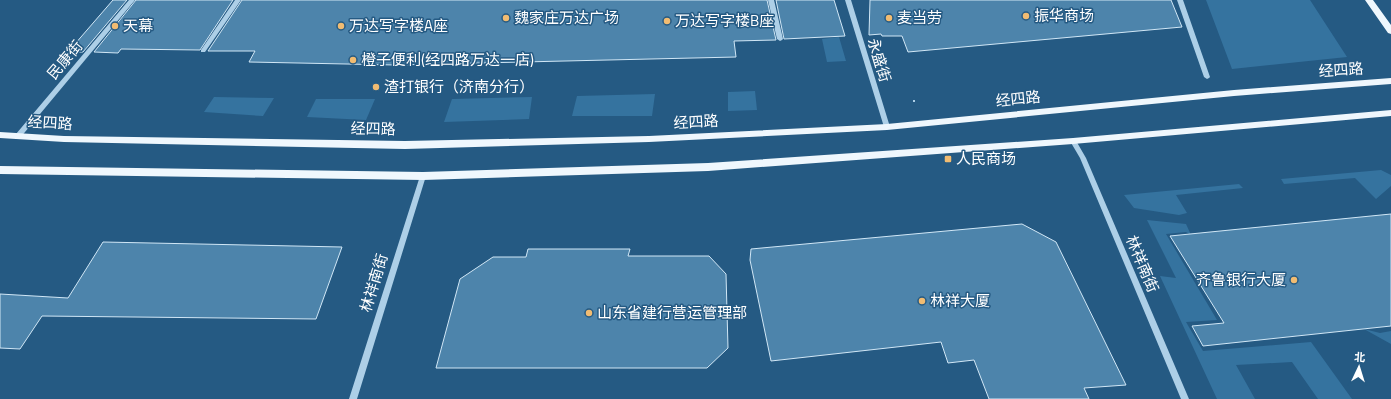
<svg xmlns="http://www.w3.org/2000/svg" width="1391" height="399" viewBox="0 0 1391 399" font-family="'Titillium Web','Noto Sans SC',sans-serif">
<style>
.green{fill:#35739f}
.building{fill:#4d84ab;stroke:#d1e7f6}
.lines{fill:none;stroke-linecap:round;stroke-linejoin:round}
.path{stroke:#adcfe7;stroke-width:2;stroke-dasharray:2 2.5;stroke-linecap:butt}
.minor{fill:#adcfe7;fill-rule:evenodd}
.major{fill:#eff7fd;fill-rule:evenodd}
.poi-dot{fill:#f1bc72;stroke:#255a83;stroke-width:1.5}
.labels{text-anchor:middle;stroke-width:3;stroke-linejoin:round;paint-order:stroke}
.poi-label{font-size:15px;fill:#fff;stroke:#255a83;text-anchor:start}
.street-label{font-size:15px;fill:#fff;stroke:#255a83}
</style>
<rect width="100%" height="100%" fill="#255a83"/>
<!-- green -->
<path class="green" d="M1206 0H1310L1347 57 1232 69Z
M839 37 846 61 827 62 822 39Z
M755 91 757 110 728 111V92Z
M655 94 652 116H572L577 96Z
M214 97 274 98 263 116 204 112Z
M532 97 529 119 444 122 452 99Z
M316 99H375L366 120 307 117Z
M1381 170 1391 175V186L1376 199 1355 178 1284 184 1281 179Z
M1239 184 1243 188 1176 195 1187 213 1179 215 1134 208 1124 195Z
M1147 220 1186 224 1191 235 1186 232 1166 234 1217 320 1186 322 1203 351 1311 342 1352 399H1318L1292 362 1236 365 1255 399H1217L1160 276 1176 278Z
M1364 329 1380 333 1391 331V344Z"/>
<!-- building -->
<path class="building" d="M113 0H127L83 52H68Z
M136 0H233L200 50 121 49 118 53 94 52Z
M242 0H767L776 40 734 41 736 57 395 65 249 62 255 51H208Z
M776 0H834L845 36 784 39Z
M870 0H1171L1182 27 908 52 902 36H882L881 34 869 35Z
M1391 214V326L1203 346 1192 326 1224 323 1170 236Z
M1022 224 1056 242 1126 385 1084 388 1089 399H989L974 360 948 363 941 342 771 361 750 260 751 249Z
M103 242 342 247 316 319 42 316 20 349 0 348V294L68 298Z
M528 249H630L628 256H709L726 274 728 348 707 368H436L460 279 493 257H526Z"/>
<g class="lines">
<!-- path -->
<path class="path" d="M914 100V102"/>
<!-- minor -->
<path class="minor" d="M129 0H135L20 138H16L15 136 16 134Z
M235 0H241L205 52H201V50Z
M768 0H774L783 39 782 40 780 41 777 39Z
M845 0H851L890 127 889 129H885L884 127Z
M1177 0H1183L1210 77 1209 78 1207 79 1204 77Z
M1071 139H1075L1086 158 1189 399H1181L1080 158 1070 141Z
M423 173 426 176 357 399H349L420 176Z"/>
<!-- major -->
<path class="major" d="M1365 0H1373L1391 25V34L1388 33Z
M1391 78V84L1234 96 887 130 649 142 405 149 64 142 0 138V132L64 136 405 141 649 136 887 124 1234 90Z
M1391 110V116L1073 144 708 171 423 180 0 174V166L423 172 708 163 1073 138Z"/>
</g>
<!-- markers -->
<g class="poi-dot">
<circle cx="1026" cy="16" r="4"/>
<circle cx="506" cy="18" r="4"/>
<circle cx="889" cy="18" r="4"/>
<circle cx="667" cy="21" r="4"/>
<circle cx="115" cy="26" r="4"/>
<circle cx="341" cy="26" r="4"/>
<circle cx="353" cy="60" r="4"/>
<circle cx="376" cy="87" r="4"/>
<rect x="944" y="155" width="8" height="8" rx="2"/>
<circle cx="1294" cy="280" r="4"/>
<circle cx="922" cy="301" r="4"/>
<circle cx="589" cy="313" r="4"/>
</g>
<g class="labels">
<!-- poi labels -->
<g class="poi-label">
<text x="1034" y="21">振华商场</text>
<text x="514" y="23">魏家庄万达广场</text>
<text x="897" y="23">麦当劳</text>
<text x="675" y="26">万达写字楼B座</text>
<text x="123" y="31">天幕</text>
<text x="349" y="31">万达写字楼A座</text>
<text x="361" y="65">橙子便利(经四路万达一店)</text>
<text x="384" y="92">渣打银行（济南分行）</text>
<text x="956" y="164">人民商场</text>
<text x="1286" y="285" text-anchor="end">齐鲁银行大厦</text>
<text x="930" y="306">林祥大厦</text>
<text x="597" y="318">山东省建行营运管理部</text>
</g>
<!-- street labels -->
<g class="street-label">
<text transform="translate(65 60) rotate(-50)" y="5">民康街</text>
<text transform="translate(879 60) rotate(73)" y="5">永盛街</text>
<text transform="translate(1341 70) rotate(-4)" y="5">经四路</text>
<text transform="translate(1018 99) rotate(-6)" y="5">经四路</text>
<text transform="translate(696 122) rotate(-3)" y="5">经四路</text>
<text transform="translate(50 123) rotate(3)" y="5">经四路</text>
<text transform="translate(373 129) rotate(1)" y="5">经四路</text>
<text transform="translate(1142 264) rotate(67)" y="5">林祥南街</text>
<text transform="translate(374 283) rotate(-73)" y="5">林祥南街</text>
</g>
</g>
<!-- north arrow -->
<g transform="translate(1359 367) rotate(4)" stroke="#255a83" stroke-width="3" paint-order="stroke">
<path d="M0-3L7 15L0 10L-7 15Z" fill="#ffffff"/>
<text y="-6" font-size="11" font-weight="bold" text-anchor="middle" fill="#ffffff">北</text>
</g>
</svg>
